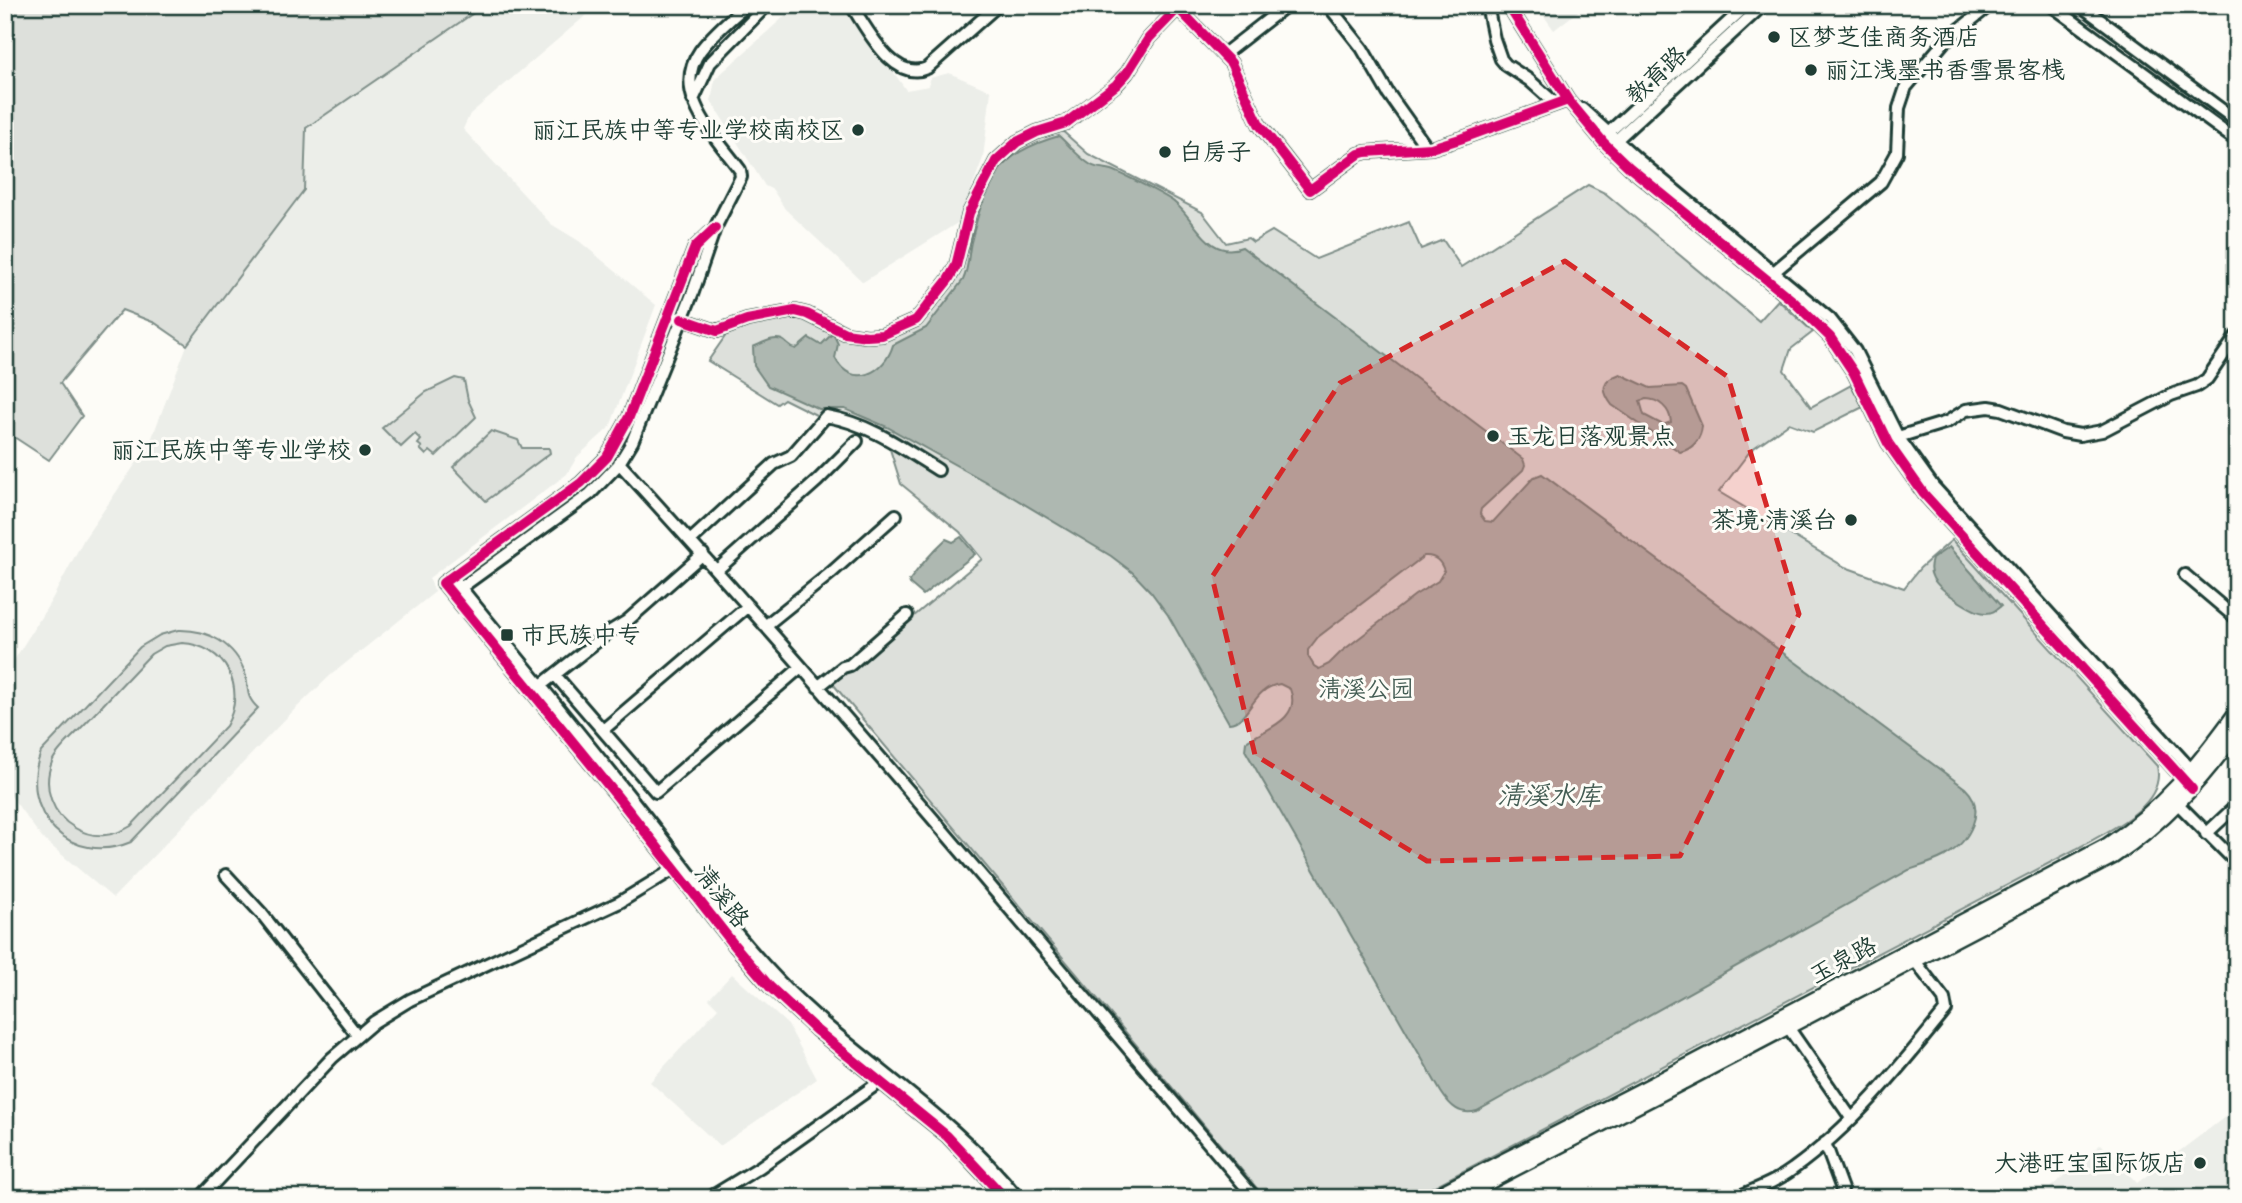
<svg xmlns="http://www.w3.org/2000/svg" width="2242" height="1203" viewBox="0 0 2242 1203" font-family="Kalam,'LXGW WenKai TC',sans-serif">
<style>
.built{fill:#eceee9}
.green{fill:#dde0db;stroke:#7e8e88;stroke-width:2;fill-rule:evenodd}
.water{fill:#aeb8b1;stroke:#75877f;stroke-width:2;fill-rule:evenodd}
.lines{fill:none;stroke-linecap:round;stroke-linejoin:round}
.minor-casing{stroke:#1f3d34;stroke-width:16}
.major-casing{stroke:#1f3d34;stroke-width:19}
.minor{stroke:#fdfcf7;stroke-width:10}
.major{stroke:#fdfcf7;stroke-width:14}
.cycleway-casing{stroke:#fdfcf7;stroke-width:15}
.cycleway{stroke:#d6006c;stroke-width:10}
.marked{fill:#d62828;fill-opacity:0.2;stroke:#d62828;stroke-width:5;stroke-dasharray:14 9;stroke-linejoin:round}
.poi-dot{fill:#1f3d34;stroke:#fdfcf7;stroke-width:2.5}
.labels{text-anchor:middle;stroke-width:6;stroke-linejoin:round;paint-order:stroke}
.poi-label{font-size:24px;fill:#1f3d34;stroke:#fdfcf7;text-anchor:start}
.street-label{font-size:24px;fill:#1f3d34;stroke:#fdfcf7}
.park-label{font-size:24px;fill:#455e55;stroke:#fdfcf7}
.water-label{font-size:26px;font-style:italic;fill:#435c53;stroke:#fdfcf7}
</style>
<rect width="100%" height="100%" fill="#fdfcf7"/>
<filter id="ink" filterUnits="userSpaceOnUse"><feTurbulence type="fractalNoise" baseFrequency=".0143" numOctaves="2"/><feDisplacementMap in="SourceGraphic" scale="14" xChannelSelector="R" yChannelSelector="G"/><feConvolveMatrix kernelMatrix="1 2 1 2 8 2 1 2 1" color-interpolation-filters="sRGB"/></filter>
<g filter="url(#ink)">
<!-- built -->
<path class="built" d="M485 5 597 6 470 114 463 129 551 224 579 241 656 305 610 427 577 457 567 474 429 578 435 592 332 674 294 710 113 898 42 838 5 788V670L13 662 51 601 84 539 150 443 187 345 304 190 306 128Z
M797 5H846L906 90 929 86 930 78 949 73 991 91 983 158 959 222 863 282 785 209 773 190 765 186 711 101 715 79Z
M1536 5H1586L1554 30Z
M732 974 788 1025 817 1079 720 1146 650 1082 718 1008 709 999Z
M2237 1108V1198H2038L2101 1144 2137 1183Z"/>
<!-- green -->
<path class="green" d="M5 5H485L306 128 304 190 187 345 155 323 122 310 60 383 82 416 49 460 5 431Z
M1059 128 1088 154 1202 212 1226 243 1248 238 1253 242 1272 231 1316 259 1409 222 1421 249 1443 240 1461 267 1588 185 1605 193 1759 321 1778 300 1813 332 1791 349 1784 370 1811 407 1851 385 1863 407 1813 432 1789 423 1751 450 1719 492 1845 567 1904 588 1920 568 1952 540 2157 766C2167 807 2104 833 2076 849L1412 1198H1265L833 684 982 559 960 532 901 484 888 443 870 432 818 416 784 399 777 404 708 361 726 335 757 322 796 316 883 340 916 325 925 318 952 281 967 242 977 204 999 165 1024 142Z
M455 378 464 380 468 400 476 417 436 456 430 451 426 455 420 449 422 447 418 444 421 440 415 434 401 447 382 428 426 392Z
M491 431 518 440 522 448H549L550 453 486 501 453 467Z
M178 630C208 629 235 644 245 673 250 689 244 695 258 708L131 842C71 867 17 813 41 752L140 647 160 635ZM182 643C225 645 248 688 226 726L131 826C113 837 93 839 75 828 52 815 42 787 52 762 57 750 71 739 80 729 104 704 127 679 151 654L165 646Z"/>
<!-- water -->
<path class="water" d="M1059 136C1069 145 1079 158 1091 165 1098 169 1105 168 1112 170 1121 173 1169 197 1175 203 1196 220 1208 260 1242 247L1523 459 1525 465 1523 470 1481 509 1480 514 1485 521 1493 522 1534 477 1542 474 1965 788C1988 810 1969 842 1945 856 1934 862 1921 866 1909 870L1477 1111C1460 1116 1450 1106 1441 1092L1245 750 1246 742C1265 729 1302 720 1290 689L1280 684C1251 688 1251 721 1229 723L1168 615 1151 592 1132 572 1111 556 1004 492 887 427 845 409H819L768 386 754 366 753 347C761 344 773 336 782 340 788 343 789 348 796 349L809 338 821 345 833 333 838 344 835 358C852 390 885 373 893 345L926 328 963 280C969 268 968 255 971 242 986 182 995 154 1059 136ZM1424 556C1435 555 1441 561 1444 571L1438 581 1415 595 1341 652 1329 664 1319 669 1314 666 1308 656V650L1318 637Z
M1620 374 1650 388 1682 386 1686 389 1702 426C1701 439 1693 449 1680 452L1612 405C1601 390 1601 381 1620 374ZM1646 399C1659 399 1670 409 1671 422L1663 425 1644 415 1640 401Z
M961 537 975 554 923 595 910 584 909 581C920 566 933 551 946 539L953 542Z
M1949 547 2001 606C1996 610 1993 613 1986 613 1973 613 1936 588 1932 576 1929 570 1930 565 1932 559Z"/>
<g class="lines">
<defs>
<path id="minor" d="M851 5C867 28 893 83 927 68L998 5
M1328 5 1362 48 1388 93 1427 148
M1487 5 1494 39 1501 59 1506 65 1529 80 1556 104
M1508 5 1568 100 1603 142 1629 167 1793 301 1830 337 1854 373 1888 443 1924 494 2187 783
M2051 5 2237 141
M2080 5 2237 121
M1224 54 1287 5
M693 100 710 63 767 5
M1582 109 1636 158 1830 319 1855 351 1898 437 1933 486 2197 776
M1605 136 1747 5
M1613 143 1763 5
M715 228 695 247 629 417 607 457 581 483 443 583 617 796 735 946 770 987 816 1030 947 1136 1005 1198
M1775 271 1881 182 1897 153 1899 108 1906 87 1944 42 1990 5
M682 319 717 331 747 320 795 311 807 314 845 333 867 336 882 335 916 320 948 280 956 266 969 213 996 161 1017 142 1037 132 1066 123 1116 85 1127 73 1149 38 1178 8 1231 63 1259 124 1310 190 1359 154 1366 152 1431 148 1460 139 1568 100
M1898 437 1947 422 1966 410 1989 407 2001 409 2063 432 2080 435 2102 431 2171 395 2197 386 2207 379 2237 335
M619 463C838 702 1045 951 1255 1198
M690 541 774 464 791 456 826 416C870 424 901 447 938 470
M717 570 817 481 857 441
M2185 575 2237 619
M452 577C515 655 580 733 642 812 687 869 729 929 779 981 854 1059 950 1112 1018 1198
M455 592 590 494 618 465 632 442 693 292 715 228 741 177 740 170C717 138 670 94 700 51 712 34 731 19 746 5
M765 626 832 572 896 515
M555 675 656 792 801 667
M540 686 609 632 627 621 703 554
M818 687 843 667 850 665 907 615
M603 730 748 606
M2178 804 2237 863
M2206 834 2237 805
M226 875 262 914 357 1035
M1788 1027 1851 1118
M1825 1143 1842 1189 1840 1198
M200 1198 332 1058 374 1022 410 1000 620 902 674 869
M709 1198 760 1167 881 1081
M1735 1198C1754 1190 1776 1182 1793 1169 1853 1126 1900 1067 1946 1010L1944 999 1915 961"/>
<path id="major" d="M1432 1198 1658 1082 2107 846C2163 809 2198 766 2237 712
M1457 1198 1663 1092 2113 856C2164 822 2201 780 2237 731"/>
</defs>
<!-- minor casing -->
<use href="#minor" class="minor-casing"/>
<!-- major casing -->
<use href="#major" class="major-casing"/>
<!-- minor -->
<use href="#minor" class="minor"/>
<!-- major -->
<use href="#major" class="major"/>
<defs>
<path id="cycleway" d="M1508 5 1568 100 1603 142 1629 167 1793 301 1830 337 1854 373 1888 443 1924 494 2192 789
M715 228 695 247 629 417 607 457 581 483 443 583 617 796 735 946 770 987 816 1030 947 1136 1005 1198
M682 319 717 331 747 320 795 311 807 314 845 333 867 336 882 335 916 320 948 280 956 266 969 213 996 161 1017 142 1037 132 1066 123 1116 85 1127 73 1149 38 1178 8 1231 63 1259 124 1310 190 1359 154 1366 152 1431 148 1460 139 1568 100"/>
</defs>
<!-- cycleway casing -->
<use href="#cycleway" class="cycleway-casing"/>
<!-- cycleway -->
<use href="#cycleway" class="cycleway"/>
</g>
</g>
<!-- marked area -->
<path class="marked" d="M1565 261 1728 377 1799 614 1680 856 1427 861 1255 755 1212 577 1340 383Z"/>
<!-- markers -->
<g class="poi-dot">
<circle cx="1774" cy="37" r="7"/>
<circle cx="1811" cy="70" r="7"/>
<circle cx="858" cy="130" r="7"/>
<circle cx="1165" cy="152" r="7"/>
<circle cx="1493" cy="436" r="7"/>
<circle cx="365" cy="450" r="7"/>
<circle cx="1851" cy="520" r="7"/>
<rect x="500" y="628" width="14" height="14" rx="3.5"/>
<circle cx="2200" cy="1163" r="7"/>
</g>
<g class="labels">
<!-- poi labels -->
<g class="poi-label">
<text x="1788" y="45">区梦芝佳商务酒店</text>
<text x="1825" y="78">丽江浅墨书香雪景客栈</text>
<text x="844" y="138" text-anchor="end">丽江民族中等专业学校南校区</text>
<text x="1179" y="160">白房子</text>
<text x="1507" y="444">玉龙日落观景点</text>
<text x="351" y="458" text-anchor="end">丽江民族中等专业学校</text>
<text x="1837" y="528" text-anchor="end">茶境·清溪台</text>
<text x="521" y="643">市民族中专</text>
<text x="2186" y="1171" text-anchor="end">大港旺宝国际饭店</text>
</g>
<!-- street labels -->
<g class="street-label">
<text transform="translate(1656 75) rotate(-43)" y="8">教育路</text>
<text transform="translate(722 896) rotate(52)" y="8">清溪路</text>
<text transform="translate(1843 960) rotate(-28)" y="8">玉泉路</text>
</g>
<!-- park labels -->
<g class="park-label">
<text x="1366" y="697">清溪公园</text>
</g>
<!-- water labels -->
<g class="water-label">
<text x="1549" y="804">清溪水库</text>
</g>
</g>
<!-- margin -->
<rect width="2242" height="1203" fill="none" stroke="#fdfcf7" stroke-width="28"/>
<rect x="14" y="14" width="2214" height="1175" fill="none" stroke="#1f3d34" stroke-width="2.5" filter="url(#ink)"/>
</svg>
